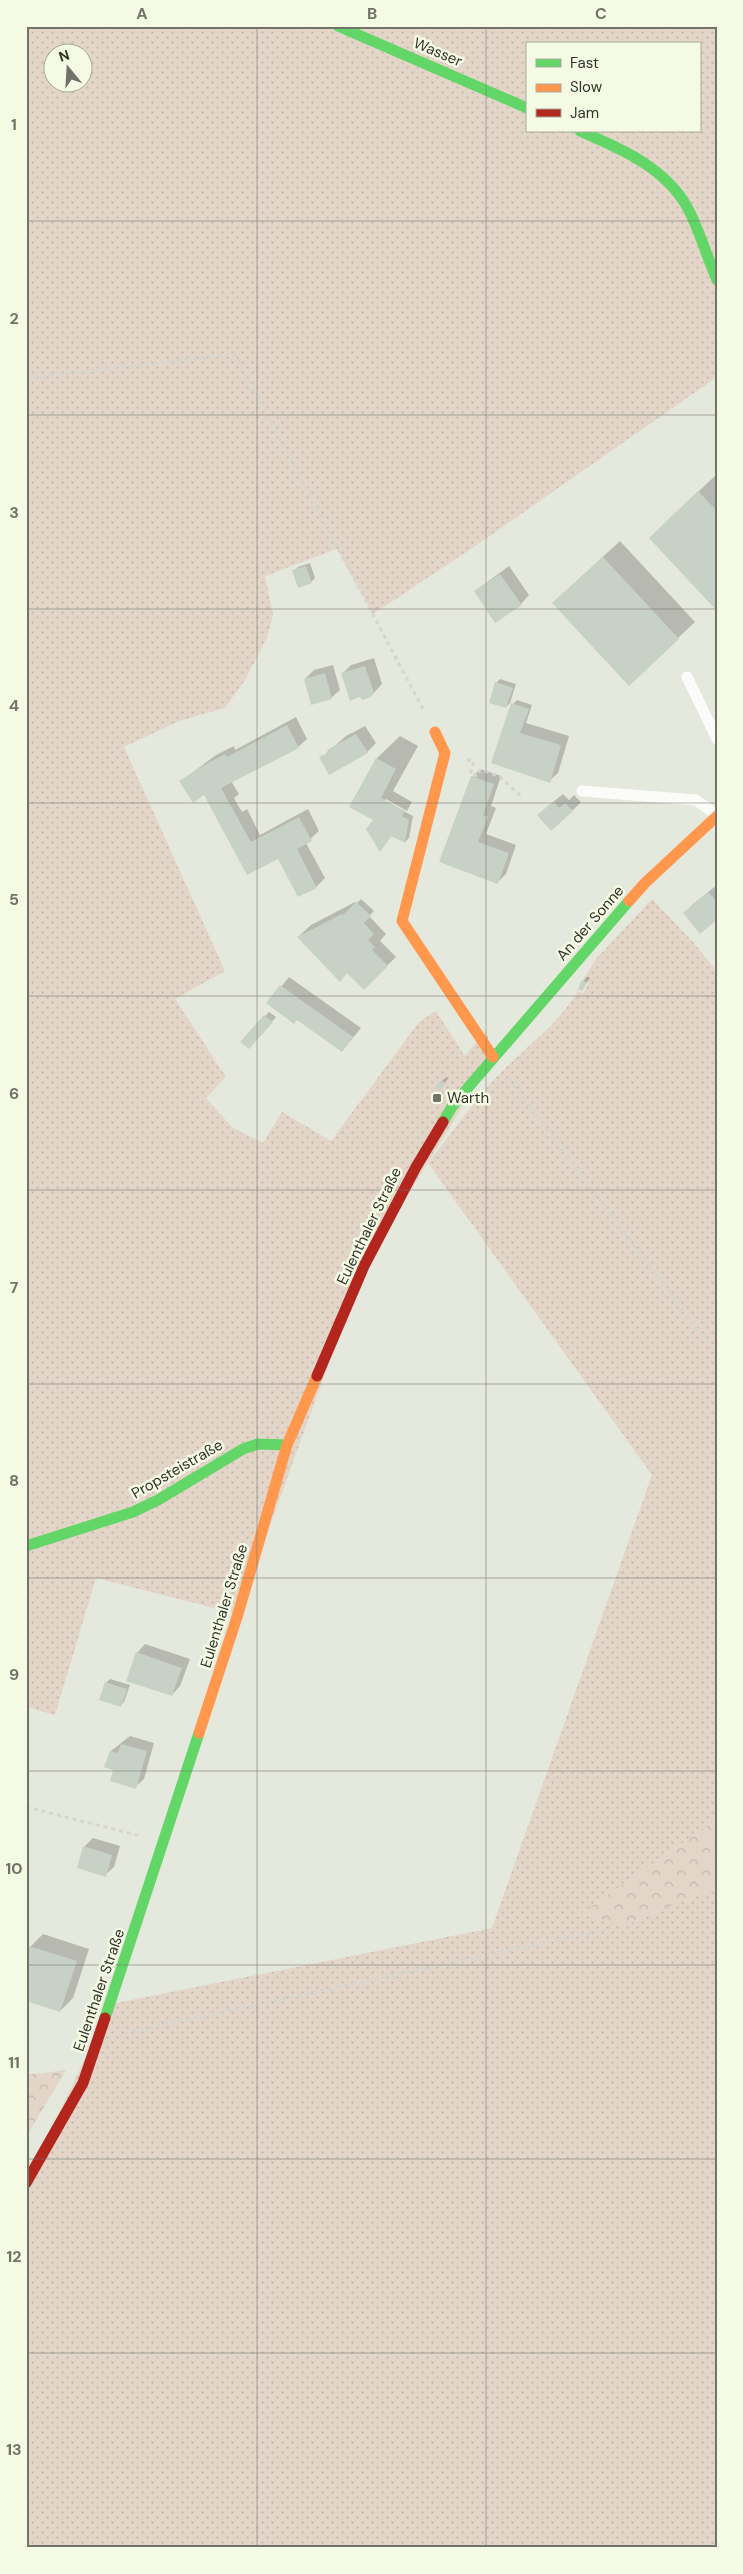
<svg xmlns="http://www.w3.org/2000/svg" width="743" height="2574" viewBox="0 0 743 2574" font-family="'DM Sans',sans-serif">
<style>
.grass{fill:url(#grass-dots);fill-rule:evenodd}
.forest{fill:url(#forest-crowns)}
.shadow{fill:#0003}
.building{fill:#c8d1c5}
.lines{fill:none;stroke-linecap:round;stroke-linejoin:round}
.path{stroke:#d5d6d2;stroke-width:3;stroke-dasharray:4 4;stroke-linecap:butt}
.lane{stroke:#fbfcfa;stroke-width:11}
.fast{stroke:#63d668;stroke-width:11}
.slow{stroke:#ff974d;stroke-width:11}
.jam{stroke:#b3261e;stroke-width:11}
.grid{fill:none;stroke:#717369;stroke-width:1;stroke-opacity:0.55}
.poi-dot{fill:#717369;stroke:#f5fae4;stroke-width:2}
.labels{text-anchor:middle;stroke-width:5;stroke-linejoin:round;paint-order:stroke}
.street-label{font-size:15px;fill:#32342b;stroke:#f5fae4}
.poi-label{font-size:15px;fill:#32342b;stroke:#f5fae4;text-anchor:start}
.neatline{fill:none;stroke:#717369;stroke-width:2}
.grid-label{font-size:16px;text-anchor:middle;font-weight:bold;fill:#717369}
</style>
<defs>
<pattern id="grass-dots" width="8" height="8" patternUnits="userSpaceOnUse" patternTransform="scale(1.25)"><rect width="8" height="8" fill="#e3d6c8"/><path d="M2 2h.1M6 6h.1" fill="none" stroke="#c3b8ac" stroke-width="1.8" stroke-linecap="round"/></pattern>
<pattern id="forest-crowns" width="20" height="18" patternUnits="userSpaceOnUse" patternTransform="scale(1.25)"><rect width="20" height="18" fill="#e3d6c8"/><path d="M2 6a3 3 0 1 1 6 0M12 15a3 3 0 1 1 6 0" fill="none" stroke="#c3b8ac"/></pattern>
</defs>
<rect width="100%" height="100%" fill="#e5e8dc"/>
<!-- grass -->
<path class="grass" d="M26 26H717V377L471 549 373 614 337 549 265 576 273 615 267 638 245 680 225 708 179 721 124 747 225 971 175 999 226 1077 206 1098 233 1128 263 1143 282 1112 331 1141 419 1022 436 1011 465 1056 486 1030 493 1057 364 1266 238 1614 96 1578 55 1715 26 1707ZM527 44H699V131H527ZM52 52H82V82H52Z
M652 899 694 943 717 972V1819L582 1913 623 1926 717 1887V2548H26V2183L111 2004 492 1928 652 1475 428 1163C450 1136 470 1106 493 1081 521 1050 557 1027 578 991L583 994 589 983 583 979 596 959Z"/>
<!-- forest -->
<path class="forest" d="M717 1819V1887L623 1926 582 1913Z
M66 2070 26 2137V2075Z"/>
<!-- shadow -->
<path class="shadow" d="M715 476 717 477V609L667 521Z
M620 541 695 622 678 638 570 587Z
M310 563 315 578 311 582 294 570 298 567Z
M509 566 529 595 521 604 475 591Z
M374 658 382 684 371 696 342 674 351 665Z
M333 665 340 690 331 698 305 679 314 670Z
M500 679 516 684 510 703 506 707 496 683Z
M517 700 532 705 526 723 569 736 558 773 549 781 493 763 513 704Z
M296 717 307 739 298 747 231 781 239 794 234 798 242 812 247 809 260 835 308 809 319 831 306 843 325 878 316 887 278 857 248 873 204 793 181 781 216 755 234 746 235 750Z
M365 726 376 743 367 752 330 773 321 758 346 736Z
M400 736 418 746 393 791 412 802 407 811 386 799 384 801 413 816 409 838 405 842 392 835 380 850 374 819 351 807 377 758Z
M480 769 501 776 491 806 496 808 486 834 516 845 506 874 498 882 441 862 472 777Z
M563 794 569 800 574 795 581 802 572 811 547 807Z
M717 885V918L685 913 693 904Z
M361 899 374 911 369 916 386 934 380 941 396 957 364 988 348 972 298 937 311 925 355 902 357 903Z
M289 977 361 1028 342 1051 297 1019 268 1003Z
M587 977 590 978 582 990 583 981Z
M269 1012 276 1017 253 1044 242 1042Z
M446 1077 448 1079 439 1090 442 1081Z
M145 1644 190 1659 180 1686 172 1695 137 1653Z
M110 1679 130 1685 124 1702 120 1706 106 1683Z
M130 1736 154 1743 144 1779 135 1787 115 1769 106 1766 111 1751Z
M93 1838 120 1846 114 1867 105 1875 78 1867 85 1846Z
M43 1934 89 1949 73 1998 60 2011 30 1947Z"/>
<!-- building -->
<path class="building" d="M698 491 717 511V611L649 538Z
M603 557 679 639 629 686 552 603Z
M306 566 312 583 298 588 292 570Z
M500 574 522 605 495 623 474 591Z
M365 666 374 693 371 697 362 700 360 697 350 701 341 673Z
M325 673 332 699 311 705 304 679Z
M495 682 513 688 506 708 489 703Z
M511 703 529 709 520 733 561 745 550 783 491 763Z
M287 725 299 748 221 788 251 842 299 817 312 841 297 849 317 888 298 897 278 859 247 875 204 795 193 803 179 781 206 764 225 754 227 757Z
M356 734 368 753 329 775 319 757 328 753 327 750Z
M376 758 396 769 381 798 405 811 402 816 409 820 405 843 391 836 380 852 366 829 373 820 349 807Z
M471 776 494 784 483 815 488 817 478 842 509 853 498 884 439 862Z
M554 801 559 808 565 803 573 811 551 831 537 815Z
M708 892 717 902V920L700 934 683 913Z
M356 902 371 916 364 923 374 934 368 940 375 947 372 950 388 966 364 990 347 973 340 982 297 937 342 914 343 915Z
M582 980 587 983 582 991 578 989Z
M280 985 353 1037 342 1052 297 1020 294 1024 266 1003Z
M264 1015 273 1022 249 1049 240 1042Z
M441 1080 445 1083 440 1091 435 1088Z
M136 1652 182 1668 172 1696 126 1681Z
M105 1682 127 1689 121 1707 99 1700Z
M121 1744 147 1751 136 1789 110 1781 113 1770 104 1767 110 1751 118 1753Z
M83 1846 112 1855 106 1877 77 1868Z
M29 1946 77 1961 60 2012 26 2001V1955Z"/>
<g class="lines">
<!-- path -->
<path class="path" d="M26 378 235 354 424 711
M467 760 474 761 470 774 478 776 480 770 499 776 522 797
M508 1078 717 1356
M26 1807 141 1836
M125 2033 610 1929"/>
<!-- lane -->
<path class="lane" d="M687 677 717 739
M582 791 696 800 717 815"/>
<!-- fast -->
<path class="fast" d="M338 26 527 108
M580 131C619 148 663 166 686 205 699 228 706 255 717 280
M443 1122 453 1105 629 901
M26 1546 133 1512 158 1500 243 1449 258 1444 287 1445
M105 2018 199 1733"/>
<!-- slow -->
<path class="slow" d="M435 732 445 753 402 921 493 1057
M629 901 645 883 717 816
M199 1733 238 1614 287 1445 317 1376"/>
<!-- jam -->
<path class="jam" d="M317 1376 364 1266 416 1167 443 1122
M26 2183 83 2083 105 2018"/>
</g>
<!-- grid -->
<path class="grid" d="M257 26V2548M486 26V2548M26 221H717M26 415H717M26 609H717M26 803H717M26 996H717M26 1190H717M26 1384H717M26 1578H717M26 1771H717M26 1965H717M26 2159H717M26 2353H717"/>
<!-- markers -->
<rect class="poi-dot" x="432" y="1093" width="10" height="10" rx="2.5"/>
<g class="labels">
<!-- street labels -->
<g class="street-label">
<text transform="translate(438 52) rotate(23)" y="5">Wasser</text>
<text transform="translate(590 923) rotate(-49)" y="5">An der Sonne</text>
<text transform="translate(369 1226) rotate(-64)" y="5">Eulenthaler Straße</text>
<text transform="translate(177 1469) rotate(-30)" y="5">Propsteistraße</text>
<text transform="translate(224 1606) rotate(-73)" y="5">Eulenthaler Straße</text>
<text transform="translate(99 1990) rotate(-71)" y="5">Eulenthaler Straße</text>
</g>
<!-- poi labels -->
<g class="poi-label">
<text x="447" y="1103">Warth</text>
</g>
</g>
<!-- border -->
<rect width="743" height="2574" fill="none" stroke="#f5fae4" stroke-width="55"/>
<!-- legend -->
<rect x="526" y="42" width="175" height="90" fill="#f5fae4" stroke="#a7ab9a"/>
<rect x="536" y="59" width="25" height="8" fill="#63d668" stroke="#a7ab9a"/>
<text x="570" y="68" font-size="15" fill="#32342b">Fast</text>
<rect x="536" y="84" width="25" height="8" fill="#ff974d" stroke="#a7ab9a"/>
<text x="570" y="92" font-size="15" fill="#32342b">Slow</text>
<rect x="536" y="109" width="25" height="8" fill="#b3261e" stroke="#a7ab9a"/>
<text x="570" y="118" font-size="15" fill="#32342b">Jam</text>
<!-- north arrow -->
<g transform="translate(68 68) rotate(342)"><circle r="24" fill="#f5fae4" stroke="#a7ab9a"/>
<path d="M0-4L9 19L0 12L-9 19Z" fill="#717369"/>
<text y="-8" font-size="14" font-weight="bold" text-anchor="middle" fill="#32342b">N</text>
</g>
<rect x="28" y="28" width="688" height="2518" class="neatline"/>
<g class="grid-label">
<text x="142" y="19">A</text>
<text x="372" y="19">B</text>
<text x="601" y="19">C</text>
<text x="14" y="130">1</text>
<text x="14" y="324">2</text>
<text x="14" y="518">3</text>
<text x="14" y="711">4</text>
<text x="14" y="905">5</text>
<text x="14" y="1099">6</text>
<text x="14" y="1293">7</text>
<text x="14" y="1486">8</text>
<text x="14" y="1680">9</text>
<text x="14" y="1874">10</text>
<text x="14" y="2068">11</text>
<text x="14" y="2262">12</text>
<text x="14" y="2455">13</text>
</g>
</svg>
